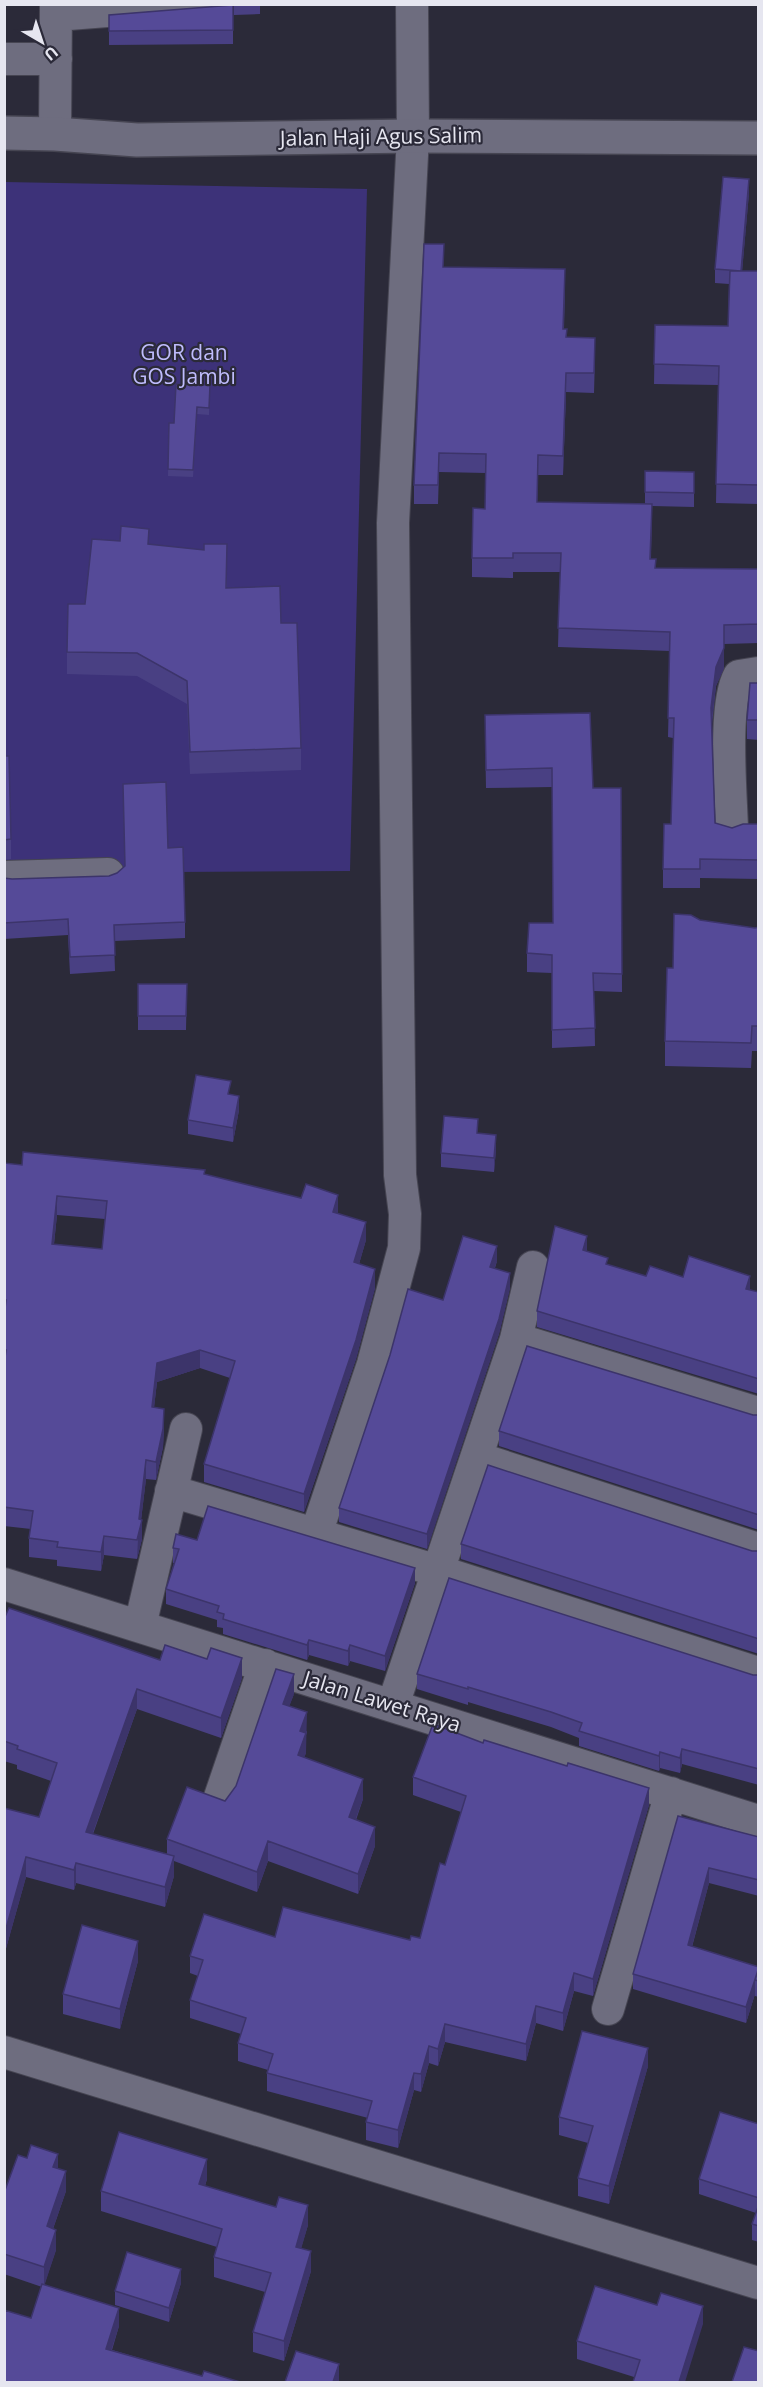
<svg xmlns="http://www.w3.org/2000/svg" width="763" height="2387" viewBox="0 0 763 2387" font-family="'Open Sans',sans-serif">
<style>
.green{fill:#3d3279}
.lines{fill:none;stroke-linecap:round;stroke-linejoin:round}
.minor-casing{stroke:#464552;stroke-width:34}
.secondary-casing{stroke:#464552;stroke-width:36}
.minor{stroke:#6e6d7f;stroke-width:32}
.secondary{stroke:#6e6d7f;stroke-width:33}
.wall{fill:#494083;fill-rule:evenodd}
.shaded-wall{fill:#3c346a}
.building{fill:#554a98;stroke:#3c346a;stroke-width:1.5;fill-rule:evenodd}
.labels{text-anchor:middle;stroke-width:4.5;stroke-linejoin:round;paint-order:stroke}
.street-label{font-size:21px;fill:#e6e6f0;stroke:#2b2a39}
.park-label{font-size:21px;fill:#bfbcfd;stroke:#2b2a39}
</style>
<rect width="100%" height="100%" fill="#2b2a39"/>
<!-- green -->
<path class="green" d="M5 182 367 189 350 871 5 873Z"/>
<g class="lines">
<defs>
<path id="minor" d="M56 15 195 4
M4 59H56
M55 134 56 4
M732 829C731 793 723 705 739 676L758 673
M4 877 108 874
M516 1339 758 1413
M477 1458 758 1549
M171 1491 438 1571 758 1673
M316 1534 373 1364 404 1248 405 1214 400 1175 393 523 413 136 412 4
M4 1584 758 1821
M140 1626 186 1429
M393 1705 516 1339 533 1267
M219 1800 265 1665
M608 2009 671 1793
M4 2052 758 2283"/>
<path id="secondary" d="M4 133 55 134 137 140 413 136 758 138"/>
</defs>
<!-- minor casing -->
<use href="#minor" class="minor-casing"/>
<!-- secondary casing -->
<use href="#secondary" class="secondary-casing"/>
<!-- minor -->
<use href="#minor" class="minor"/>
<!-- secondary -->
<use href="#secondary" class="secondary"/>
</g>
<!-- wall -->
<path class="wall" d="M234 4H260V14L234 15Z
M233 5V44L109 45V15Z
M749 193 742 271H759V504L716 503 718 385 654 384 655 325 728 326 729 284 715 283V269Z
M444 267 565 288 564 329 567 337 595 357 594 393 566 392 563 475H538L537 502 645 504V492L694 472V507L652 506 651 559 656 568 759 569V643L724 644V668L716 686 712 724 715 823 732 828 759 824V879L700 878V888H663V869L671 824 673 738 668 737 670 651 558 647 560 572H513V578L472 577V558L485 509 486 473 439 472 438 504H414V485Z
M210 385 209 415 197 414 193 477 168 476 169 423H174Z
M4 432 6 657V682H4Z
M149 544 227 567V588L281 623 301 748V770L190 774 187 704 137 676 67 674V652L85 604Z
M759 683V740L747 739V709Z
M485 734 593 788H621L622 992 594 991 595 1046 552 1048V973L527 972V953L553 923 552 787 486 788Z
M4 756 11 839V859L4 860Z
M123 784 168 848 185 922V938L114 941 115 971 70 974 68 935 4 939V878L12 879 109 876 117 873 125 866Z
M700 920 755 928 759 927V1051H752L751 1068 665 1066V1041L673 968Z
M138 984H187L186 1030H138Z
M231 1094 239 1110 233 1142 188 1134V1120Z
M478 1133 496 1149 494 1172 441 1167V1153Z
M4 1163 22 1165 205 1174 338 1213 366 1240 359 1264 375 1288 356 1359 304 1512 204 1482V1464L230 1378 200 1368 157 1382 154 1407 164 1427 163 1447 156 1480 146 1479 141 1520 142 1539 137 1559 104 1555 101 1571 57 1566V1560L29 1557V1538L31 1529 4 1526ZM57 1215 105 1219 102 1249 54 1244Z
M587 1251 608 1265 646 1276 683 1277 759 1292V1394L537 1327V1311Z
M497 1261 495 1268 510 1288 499 1334 427 1549 339 1522V1508L443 1300Z
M753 1415H759V1530L499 1446V1431Z
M197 1540 415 1583 385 1671 350 1661 348 1666 309 1655 307 1660 223 1634V1628L217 1627V1620L166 1604V1589L174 1563H173V1548Z
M461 1544 759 1551V1654L461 1559Z
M4 1619 160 1660 242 1678 221 1738 137 1709 93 1834 167 1854V1839L225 1801 236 1786 294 1694 289 1706 307 1732 306 1735V1753L304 1757 363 1799 356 1820 375 1846 358 1894 268 1861 257 1892 174 1861V1876L165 1907 76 1883 74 1890 26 1877 5 1952 4 1808 39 1817 51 1781 17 1769V1765L4 1761Z
M417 1674 759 1675V1785L682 1764 680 1773 660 1768 659 1771 579 1746V1738L551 1727 468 1702V1705L417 1689Z
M413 1777 649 1805 593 1996 574 1991 563 2031 536 2023 526 2061 445 2042 438 2066 429 2063 421 2092 414 2090 398 2148 366 2140V2122L368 2118 267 2091V2073L268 2070 238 2061V2043L241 2034 190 2018V2000L198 1976 190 1973V1956L275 1937 410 1940 420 1938 445 1865 461 1812 413 1795Z
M678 1816 759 1837V1896L709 1883 692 1947 759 1967V1997L755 1996V1994L746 2023 633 1989V1974Z
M138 1961 120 2029 63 2014V1994Z
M648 2066 609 2204 578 2196V2178L588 2143 559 2135V2117Z
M759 2124V2242L752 2240V2224L756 2213 699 2194V2179Z
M58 2168 66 2191 53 2229 56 2250 44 2285 119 2326 112 2350 202 2376 4 2382 31 2318 42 2287 4 2274V2193Z
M207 2179 205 2186 308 2225 301 2248 311 2271 284 2361 253 2352V2332L265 2292 214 2277V2257L217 2247 101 2211V2191Z
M181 2283 169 2322 115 2305V2291Z
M703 2324 634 2377 577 2359V2341Z"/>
<!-- shaded-wall -->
<path class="shaded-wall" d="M749 179V193L741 285V271Z
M566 373V392L563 475V456Z
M724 625V668L716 686 711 727V708L716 667Z
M239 1096V1110L233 1142V1128Z
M496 1135V1149L494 1172V1158Z
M338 1195V1213L333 1212Z
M57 1196V1215L52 1262V1244Z
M366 1222V1240L354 1281V1262Z
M587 1236V1252L583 1250Z
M497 1246V1261L490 1282V1267Z
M375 1269V1288L356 1359 304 1512V1494Z
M510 1273V1288L499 1334 427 1549V1534Z
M750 1276V1291L746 1289Z
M200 1350V1368L157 1382 152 1426V1407L157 1363Z
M164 1409V1427L163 1447 156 1480V1462Z
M146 1460V1479L140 1529 142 1520V1539L137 1559 139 1519Z
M104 1536V1555L101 1571V1552Z
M415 1568V1583L385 1671V1656Z
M309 1640V1655L307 1660V1645Z
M350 1645V1661L348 1666V1651Z
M242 1658V1678L221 1738V1718Z
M294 1674V1694L283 1723V1704Z
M137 1689V1709L86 1852V1832Z
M307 1712 306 1753 298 1775V1755L300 1731Z
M682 1749V1764L680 1773V1758Z
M660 1752V1768L659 1771V1756Z
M363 1779V1799L349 1837V1817Z
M649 1788V1805L593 1996V1979Z
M375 1827V1846L358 1894V1874Z
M268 1841V1861L257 1892V1872Z
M174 1856V1876L165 1907V1887Z
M26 1857V1877L5 1952V1932Z
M76 1863V1883L74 1890V1870Z
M709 1868V1883L688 1961V1945Z
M138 1941V1961L120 2029V2009Z
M759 1967 755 1980V1994L746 2023V2007Z
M574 1973V1991L563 2031V2013Z
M536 2006V2023L526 2061V2044Z
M445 2024V2042L438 2066V2049Z
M429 2046V2063L421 2092V2074Z
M648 2048V2066L609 2204V2186Z
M414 2073V2090L398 2148V2130Z
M58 2154V2174L53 2167Z
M207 2159V2179L199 2204V2184Z
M66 2171V2191L47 2246V2226Z
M308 2205V2225L296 2267V2247Z
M56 2230V2250L44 2287V2267Z
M311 2251V2271L284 2361V2341Z
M181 2269V2283L169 2322V2308Z
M703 2306V2324L685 2382H679Z
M119 2308V2326L106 2367V2349Z
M339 2364V2382H333Z"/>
<!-- building -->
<path class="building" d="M233 5V30L109 31V15Z
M723 177 749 179 741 271 715 269Z
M424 244H444L443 267 565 269 563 329H567L566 337 595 338 594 373H566L563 456 538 455 537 502 652 504 650 559H656L655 568 759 569V624L724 625V648L716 667 711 708 715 823 732 828 743 824H759V860L700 859V869H663L664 824H671L674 718H668L670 632 558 628 561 553H513V558H472L473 508 485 509 486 454 439 453 438 485H414Z
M730 271H759V485L716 484 719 366 654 364 655 325 728 326Z
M176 384 210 385 209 408 197 407 193 470 168 469 169 423H174Z
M4 432 6 657H4Z
M645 471 694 472V493L645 492Z
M121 526 149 529 148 544 204 550V544H227L226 588 280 586 281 623H297L301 748 190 752 187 681 137 653 67 652 68 604H85L92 539 120 541Z
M750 683H759V720H747Z
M590 713 593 788H621L622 974 593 973 595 1028 552 1030V955L527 953 529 923H553L552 768 486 770 485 715Z
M4 756H9L11 839 4 840Z
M166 782 168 848 183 847 185 922 114 925 115 955 70 957 68 919 4 923V878L12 879 109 876 117 873 125 866 123 784Z
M674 914 691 915 700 920 755 928 759 927V1026H752L751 1043 665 1041 667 968H673Z
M138 984H187L186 1016H138Z
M196 1075 231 1081 228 1094 239 1096 233 1128 188 1120Z
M444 1116 478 1119 477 1133 496 1135 494 1158 441 1153Z
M23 1152 205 1170 204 1174 301 1198 306 1184 338 1195 333 1212 366 1222 354 1262 375 1269 356 1340 304 1494 204 1464 235 1361 200 1350 157 1363 152 1407 164 1409 163 1429 156 1462 146 1460 139 1519 142 1520 137 1540 104 1536 101 1552 57 1547 58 1542 29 1538 33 1511 4 1507V1366L6 1350H4V1318L6 1300H4V1163L22 1165ZM57 1196 107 1201 102 1249 52 1244Z
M555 1226 587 1236 583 1250 608 1258 606 1264 646 1276 650 1266 683 1277 689 1256 750 1276 746 1289 759 1292V1379L537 1311Z
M463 1236 497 1246 490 1267 510 1273 499 1319 427 1534 339 1508 390 1355 408 1289 443 1300Z
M527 1346 753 1415H759V1515L499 1431Z
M488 1465 752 1551H759V1639L461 1544Z
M208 1506 415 1568 385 1656 350 1645 348 1651 309 1640 307 1645 223 1619 224 1614 217 1612 219 1606 166 1589 179 1549 173 1548 176 1534 197 1540Z
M449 1578 753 1675H759V1769L682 1749 680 1758 660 1752 659 1756 579 1731 582 1723 551 1712 468 1687V1689L417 1674Z
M9 1608 160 1660 165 1645 207 1659 211 1648 242 1658 221 1718 137 1689 86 1832 174 1856 165 1887 76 1863 74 1870 26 1857 5 1932 4 1808 39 1817 57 1763 17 1749 18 1746 4 1741V1619Z
M276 1669 294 1674 283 1704 307 1712 300 1731 306 1733 298 1755 363 1779 349 1817 375 1827 358 1874 268 1841 257 1872 167 1839 187 1787 225 1801 236 1786Z
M433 1724 483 1743 484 1740 567 1766 568 1763 649 1788 593 1979 574 1973 563 2013 536 2006 526 2044 445 2024 438 2049 429 2046 421 2074 414 2073 398 2130 366 2122 372 2101 267 2073 273 2054 238 2043 246 2018 190 2000 203 1960 190 1956 204 1914 275 1937 283 1907 410 1940 411 1936 420 1938 440 1863 445 1865 466 1796 413 1777Z
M678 1816 759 1837V1880L709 1868 688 1945 759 1967 746 2007 633 1974Z
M82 1925 138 1941 120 2009 63 1994Z
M759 1967V1981L755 1980Z
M582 2031 648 2048 609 2186 578 2178 593 2126 559 2117Z
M720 2112 759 2124V2198L699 2179Z
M119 2132 207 2159 199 2184 276 2207 279 2197 308 2205 296 2247 311 2251 284 2341 253 2332 271 2273 214 2257 222 2229 101 2191Z
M31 2145 58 2154 53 2167 66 2171 47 2226 56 2230 44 2267 4 2254V2193L18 2155 27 2158Z
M759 2204V2226L752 2224Z
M127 2252 181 2269 169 2308 115 2291Z
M42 2284 119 2308 106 2349 202 2376 204 2371 240 2382H4V2310L31 2318Z
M595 2286 657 2305 661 2293 703 2306 679 2382H633L640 2360 577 2341Z
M744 2347 759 2351V2382H732Z
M296 2351 339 2364 333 2382H285Z"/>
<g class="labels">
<!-- street labels -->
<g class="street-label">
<text transform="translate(381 137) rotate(-1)" y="7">Jalan Haji Agus Salim</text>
<text transform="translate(382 1702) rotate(17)" y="7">Jalan Lawet Raya</text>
</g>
<!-- park labels -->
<g class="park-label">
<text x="184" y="360">GOR dan<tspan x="184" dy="24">GOS Jambi</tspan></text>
</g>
</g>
<!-- border -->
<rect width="763" height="2387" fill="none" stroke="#e6e6f0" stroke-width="12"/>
<!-- north arrow -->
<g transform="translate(42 42) rotate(141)" stroke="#2b2a39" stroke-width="4.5" paint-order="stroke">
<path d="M0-4.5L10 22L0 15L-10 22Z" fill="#e6e6f0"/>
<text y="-9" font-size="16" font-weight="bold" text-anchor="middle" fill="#e6e6f0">U</text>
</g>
</svg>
